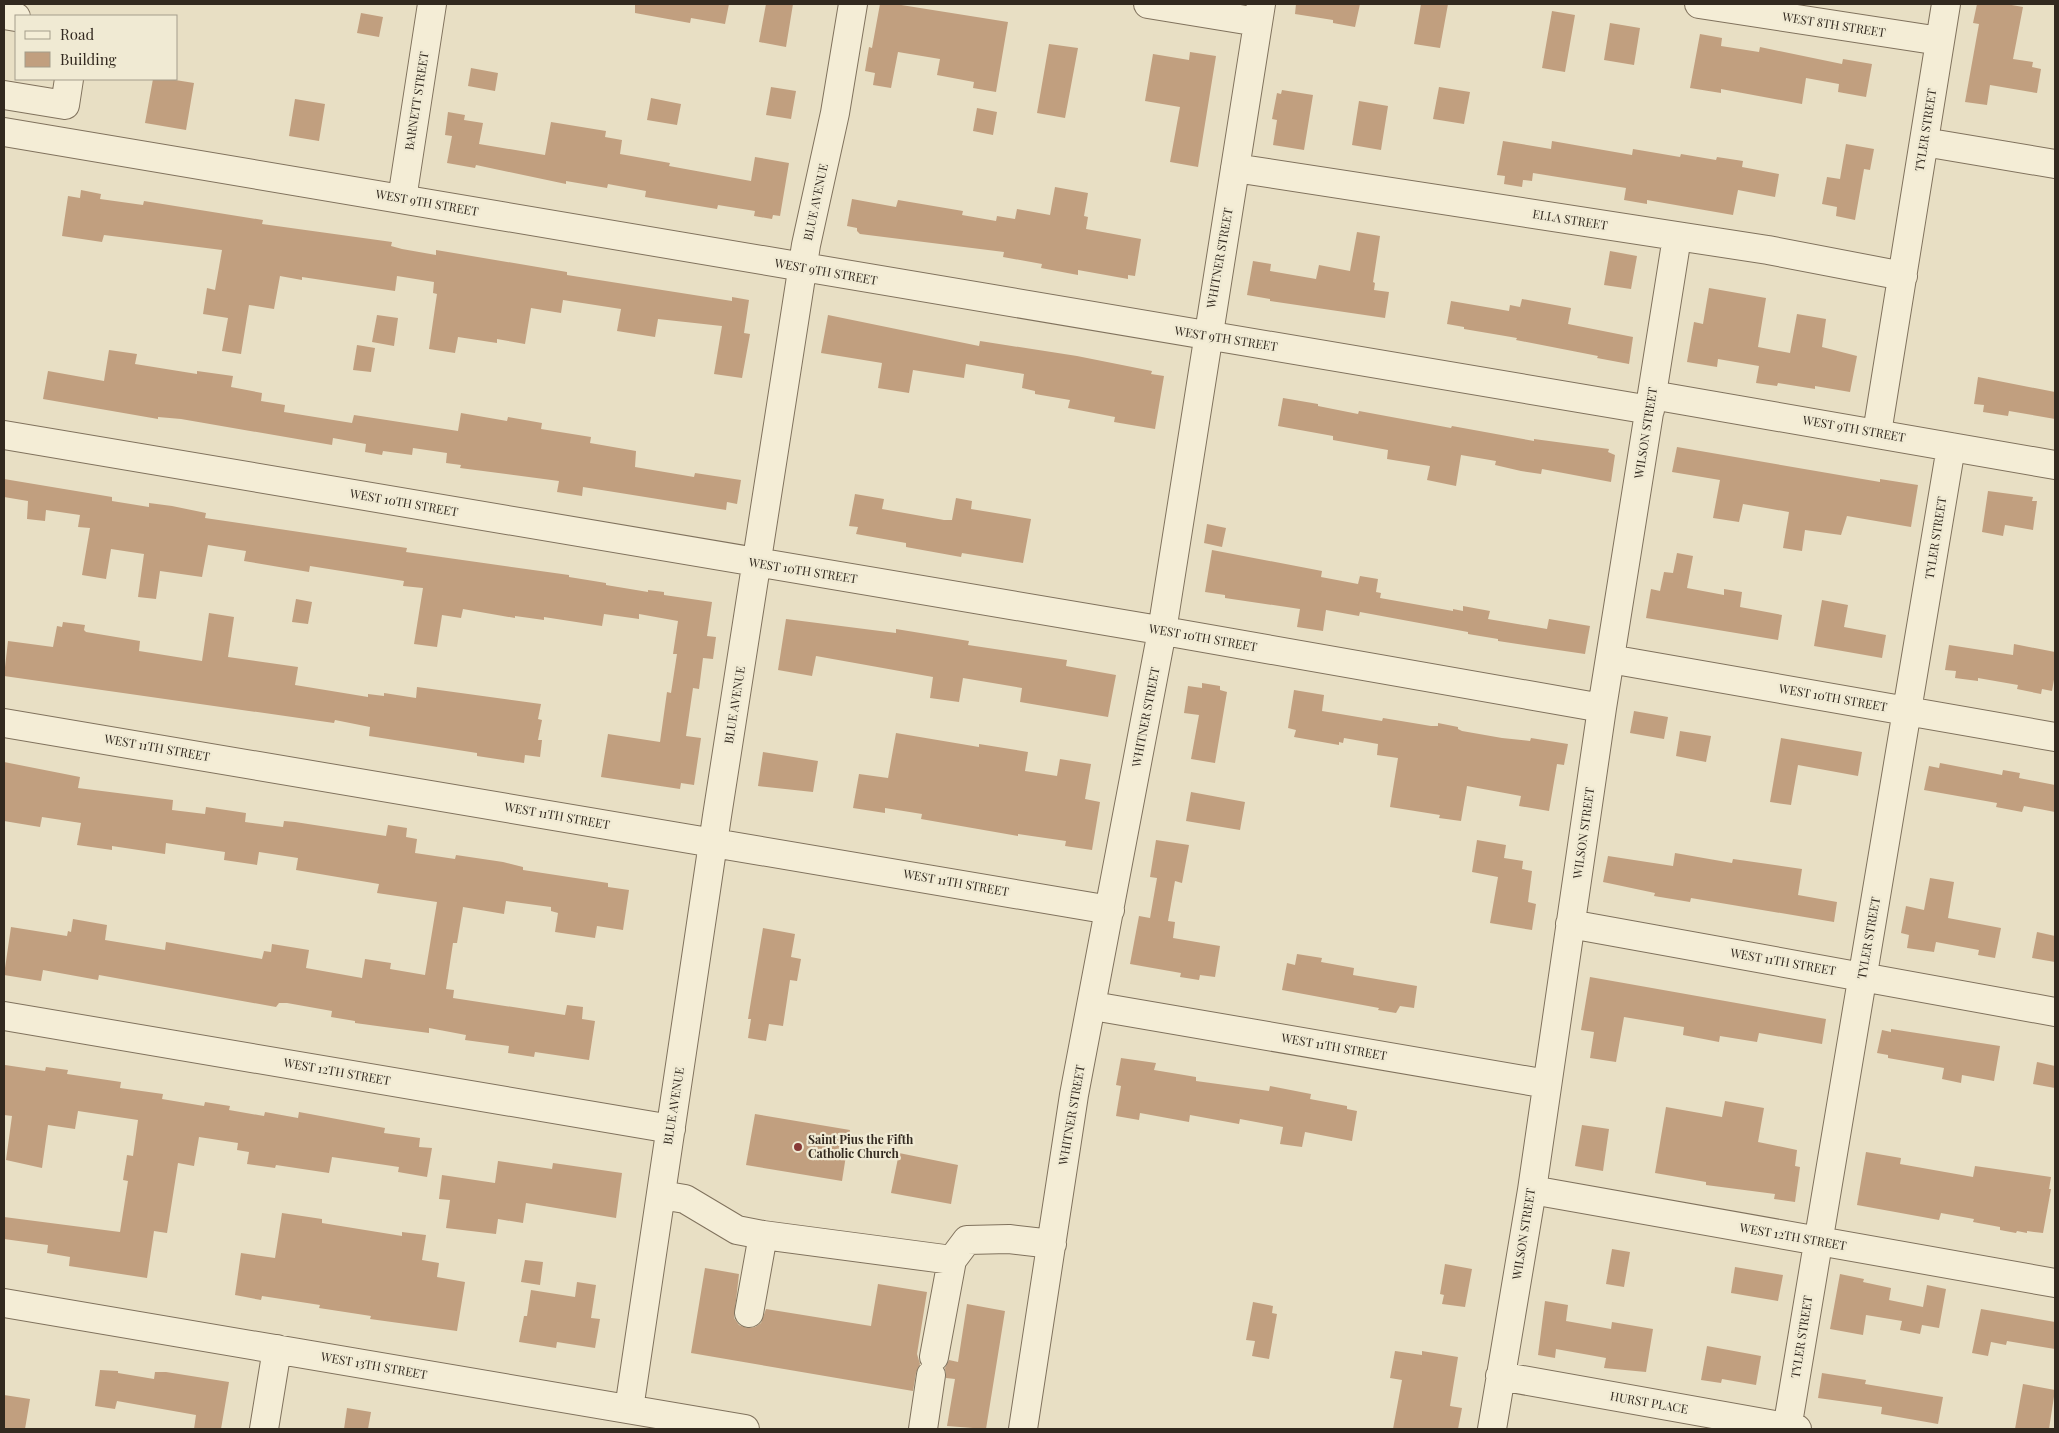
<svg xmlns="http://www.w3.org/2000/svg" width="2059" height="1433" viewBox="0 0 2059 1433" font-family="'Playfair Display',serif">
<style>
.building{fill:#c19f7f}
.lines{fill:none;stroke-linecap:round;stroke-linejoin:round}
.minor-casing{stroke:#80725d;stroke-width:30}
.minor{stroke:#f4edd6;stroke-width:28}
.poi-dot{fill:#873935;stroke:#f0ead3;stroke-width:2}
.labels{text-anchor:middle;stroke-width:4.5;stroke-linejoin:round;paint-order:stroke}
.street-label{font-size:12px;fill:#32291f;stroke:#f0ead3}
.poi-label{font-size:12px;font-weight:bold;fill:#32291f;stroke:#f0ead3;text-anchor:start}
</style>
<rect width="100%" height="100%" fill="#e8dfc4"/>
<!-- building -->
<path class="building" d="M635 4H729L725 24 691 18 690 23 635 13Z
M766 4H793L786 47 759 42Z
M880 4H895L1008 22 996 92 973 88 974 82 937 75 940 59 898 52 891 88 873 85 875 73 865 71 869 47 872 48Z
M1296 4H1360L1355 27 1333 23V20L1295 14Z
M1421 4H1448L1440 48 1414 44Z
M1977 4H2006L2023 7 2013 59 2033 62 2032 67 2041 69 2037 93 1990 85 1987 105 1965 102 1979 24 1973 23Z
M1552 11 1575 15 1565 72 1542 68Z
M361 13 383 17 379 37 357 33Z
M1610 23 1640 28 1634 65 1604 60Z
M1700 34 1722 38 1721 46 1759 52 1760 47 1842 64 1843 59 1872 64 1866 97 1838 92 1839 84 1806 78 1802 104 1721 89V93L1690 88Z
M1049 44 1078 48 1065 118 1037 113Z
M1190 52 1216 56 1198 167 1170 162 1180 107 1145 101 1153 54 1189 60Z
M471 68 498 73 495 91 468 86Z
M153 79H169L194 83 186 130 145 123Z
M771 87 796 91 791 119 766 115Z
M1439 87 1470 92 1464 124 1433 119Z
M1282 90 1313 95 1304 150 1273 145 1277 120 1272 119 1277 93 1281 94Z
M651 98 681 104 677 125 647 120Z
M295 99 325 104 319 141 289 136Z
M1359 101 1388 106 1381 150 1352 145Z
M977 108 997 112 993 135 973 131Z
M448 112 465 115 464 120 483 123 479 144 545 155 551 122 606 131 605 137 622 140 620 154 670 163 669 166 751 181 755 157 789 163 780 216 773 215 772 219 754 216 755 211 718 205 717 209 645 197 646 191 608 184 607 188 566 181V184L476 165 475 168 447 163 452 136 445 135Z
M1503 141 1551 149 1552 141 1632 155 1633 149 1680 157 1681 154 1716 160 1717 157 1743 161 1742 167 1779 174 1775 197 1738 190 1733 215 1647 200V204L1624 200 1626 188 1533 173 1532 181 1523 180 1522 187 1504 184 1505 176 1497 175Z
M1846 144 1874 149 1870 170 1864 169 1855 220 1836 216 1837 207 1822 204 1827 177 1840 179Z
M1055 187 1088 193 1084 216 1088 217 1086 229 1141 239 1135 276 1128 275V279L1078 270V275L1041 268 1042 264 1003 257 1004 252 860 234 857 231V228L847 226 852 199 896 207 898 200 963 211 962 215 996 221 997 216 1015 219 1017 209 1050 215Z
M81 190 101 194 100 199 143 205 144 201 263 220 262 224 392 242 391 246 402 249 436 255V250L567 272V275L732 301V297L749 300 744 333 750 334 742 378 714 374 722 326 658 319 655 337 617 331 621 309 563 300 561 313 531 308 525 344 497 339V343L458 337 455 353 429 349 437 294 433 293 434 282 397 276 395 291 302 277V280L280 276 274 309 249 305 241 354 222 351 228 318 203 314 207 288 215 290 222 250 104 235 102 242 62 236 68 196 80 198Z
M1357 232 1380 236 1373 282 1375 283 1374 290 1389 292 1385 318 1270 301V299L1247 295 1253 261 1271 264 1270 271 1316 279 1319 265 1350 271Z
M1610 251 1637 256 1631 289 1604 285Z
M1709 288 1766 298 1758 347 1790 353 1797 314 1826 319 1822 347 1857 356 1850 392 1815 386V389L1778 383 1777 386 1756 383 1759 366 1718 359 1717 367 1687 362 1694 322 1703 324Z
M1522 299 1571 308 1568 324 1633 337 1629 364 1597 358 1598 356 1516 340 1517 338 1464 329V327L1447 324 1451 301 1509 311 1510 305 1520 307Z
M377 315 398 318 394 346 372 342Z
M828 315 979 346 980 341 1077 356 1152 371 1151 374 1164 376 1155 429 1114 422 1115 417 1068 408 1070 400 1035 394V391L1022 388 1024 374 966 364 964 378 913 370 909 393 878 388 882 363 821 353Z
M357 345 375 348 371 372 353 370Z
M109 350 137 354 135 364 197 374V371L233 376 231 387 262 393 261 401 285 405 284 412 352 423 354 415 458 431 461 413 507 421 508 417 542 423 541 429 591 437 590 443 636 451 635 467 694 477 695 473 741 480 737 504 727 502 726 510 583 487 582 496 557 492 559 481 460 468 461 465 446 463 447 453 413 448 412 455 383 451 382 455 365 452 366 444 333 438 332 445 181 419 158 417V419L43 399 48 371 104 381Z
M1978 377 2055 392V419L2009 411 2008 416 1983 412 1984 405 1974 404Z
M1283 398 1318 404V406L1358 414 1359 411 1451 428 1452 426 1534 441V439L1609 449 1608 452 1615 455 1611 482 1542 469 1541 474 1521 471 1495 465 1496 461 1461 455 1456 486 1427 480 1430 466 1387 459 1388 450 1333 440V436L1278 426Z
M1677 447 1880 482V479L1918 485 1911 527 1847 516 1841 535 1805 530 1802 551 1783 548 1789 512 1743 504 1739 522 1713 518 1720 480 1672 472Z
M4 479 112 497V501L149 507V503L172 506 206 513 205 518 407 548 406 552 569 575V577L606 583V585L648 592V590L664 592V595L712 602 707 636 716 637 713 659 703 658 699 689 693 688 686 736 701 738 694 785 681 783 680 789 601 777 608 734 660 742 667 692 671 693 677 654H673L678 621 639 614V619L604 614 602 626 544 617V620L515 616V618L463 609 461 618 442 615 437 647 414 644 423 588 403 586 404 581 310 566 309 572 244 561 246 551 208 545 202 577 160 571 156 599 138 597 144 554 111 549 106 579 82 575 90 528 78 527 80 515 46 510 45 521 27 519 28 501 4 497Z
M1988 491 2033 497 2032 501H2037L2033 530 2005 525 2003 536 1982 532Z
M855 494 884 499 882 509 944 520H952L956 498 972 501 971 509 1031 519 1023 563 962 553 961 557 906 547V543L856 534 858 527 849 526Z
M1207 524 1226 528 1222 547 1204 543Z
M1212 550 1322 571 1321 577 1358 584 1360 576 1378 579 1376 592 1381 593 1380 598 1453 611V609L1463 611V606L1490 611 1488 619 1547 629 1549 619 1590 626 1585 654 1498 641V639L1468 634V632L1360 612 1359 616 1326 610 1323 631 1297 627 1300 609 1225 598V595L1205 592Z
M1677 553 1693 556 1687 588 1724 595V589L1742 592 1740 607 1782 615 1778 640 1646 618 1651 589 1660 591 1664 572 1673 573Z
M296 599 312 602 308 624 292 622Z
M1822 600 1848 605 1844 627 1886 635 1882 658 1814 646Z
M209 613 234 617 228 657 298 667 295 685 368 697V694L384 696V693L416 698 417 687 541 704 538 719 542 720 538 740H542L540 757 525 755 524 763 477 756V753L369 736 370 727 335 720 334 723 4 676 8 641 53 647 57 626 62 627 63 622 85 625 84 630 86 632 140 641 139 651 202 661Z
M786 619 896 633V629L969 641 968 645 1067 660 1066 666 1116 675 1108 717 1020 702 1022 688 963 678 959 702 930 698 933 677 816 656 812 676 778 670Z
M2014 644 2055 652V674L2052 691 2042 689 2041 694 2017 689 2018 685 1978 678V681L1955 678 1956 671 1945 670 1949 645 2013 655Z
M1202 683 1220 686V690L1227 692 1215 763 1191 759 1199 715 1184 713 1188 686 1202 688Z
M1294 690 1324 695 1322 711 1382 721 1383 718 1431 726H1438V723L1458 727V729L1462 731 1502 738 1530 741 1531 738 1568 744 1564 765 1557 764 1549 811 1519 806 1521 796 1467 786 1461 821 1439 818 1440 815 1390 807 1398 758 1377 755 1378 744 1344 738 1343 743 1339 742V745L1294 737 1296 730 1288 728Z
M1634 711 1668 717 1664 739 1630 733Z
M1680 731 1711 736 1706 762 1676 756Z
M896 733 979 747V744L1028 752 1025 771 1057 776 1060 759 1091 764 1085 799 1100 802 1092 850 1065 846 1066 841 1018 834V836L921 819 922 814 885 808V813L853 808 859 774 888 778Z
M1781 738 1862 752 1858 776 1798 765 1791 805 1770 802Z
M763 752 818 761 813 792 758 786Z
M4 762 80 777 78 788 173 800 172 810 205 814 206 807 246 813 245 822 283 827 284 821 295 822 386 836 388 825 407 828 406 837 417 839 415 853 455 859 456 855 503 862 523 867V870L608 883V887L629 890 623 930 597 926 595 938 555 932 558 913 551 911V907L506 901 504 914 463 907 457 943H453L446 989 454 990 453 998 565 1015 567 1005 583 1007 582 1019 595 1021 589 1060 535 1052 534 1057 508 1053 509 1046 465 1040 466 1035 429 1028V1033L355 1023V1021L331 1017 332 1011 287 1003H279L276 1007 99 975 98 980 43 970 41 981 4 975 11 927 67 936 68 931 71 932 73 919 107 925 105 940 165 950 166 942 262 959 264 951 271 952 272 944 309 950 306 968 362 978 365 959 391 963 390 969 425 975 437 902 377 893 379 884 296 870 298 858 259 852 257 865 224 860 225 852 166 843 165 854 112 846V850L77 845 81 823 42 817 40 827 4 821Z
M1940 763 2002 775 2003 770 2020 773 2019 778 2055 785V812L2024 806 2022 812 1996 807 1997 803 1924 790 1929 766 1939 768Z
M1191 792 1245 802 1240 830 1186 821Z
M1156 840 1189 845 1182 883 1175 881 1168 921 1175 922 1173 938 1220 946 1215 977 1200 975 1199 980 1180 977 1181 973 1130 964 1139 916 1150 918 1157 878 1150 877Z
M1477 840 1506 845 1504 858 1523 861 1522 869 1532 871 1528 902 1536 904 1532 930 1490 923 1498 877 1472 872Z
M1675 853 1732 863 1733 859 1802 869 1798 895 1837 902 1834 922 1691 898 1690 902 1654 896 1655 893 1603 882 1608 856 1673 866Z
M1930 878 1954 882 1948 918 2001 928 1995 958 1978 955 1979 950 1936 942 1934 952 1907 948 1909 935 1901 933 1906 906 1924 910Z
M763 928 795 934 791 957 801 959 797 981 790 980 783 1026 769 1024 766 1041 748 1038 751 1019H748Z
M2037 932 2055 936V962L2032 958Z
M1297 954 1322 958 1321 962 1354 968 1353 975 1417 986 1414 1008 1400 1006 1396 1013 1378 1010 1379 1008 1282 990 1287 963 1295 965Z
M1590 977 1826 1019 1822 1044 1759 1033 1757 1042 1720 1036 1719 1042 1683 1035 1684 1027 1624 1017 1616 1062 1590 1058 1594 1032 1581 1030Z
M1891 1029 2000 1046 1994 1081 1962 1075 1961 1083 1942 1079 1944 1068 1888 1058V1055L1877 1053 1882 1030 1891 1032Z
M1121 1058 1156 1063 1154 1070 1196 1077V1081L1269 1091 1270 1086 1311 1094 1310 1099 1347 1106V1109L1357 1111 1352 1141 1305 1132 1302 1147 1280 1144 1283 1127 1240 1119 1239 1124 1190 1115 1189 1122 1140 1113 1139 1120 1116 1116 1121 1086 1116 1085Z
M2037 1062 2055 1066V1088L2033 1084Z
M5 1065 45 1071 46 1067 68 1070 67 1074 121 1082 120 1088 163 1094 162 1099 204 1106 205 1102 230 1106 229 1110 264 1116 265 1112 298 1118 299 1112 385 1128 384 1133 420 1138 419 1147 432 1148 427 1177 398 1172 399 1167 332 1157 329 1173 276 1165 275 1168 247 1164 249 1152 237 1150 238 1143 199 1137 194 1166 178 1163 167 1233 154 1231 147 1278 69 1266 70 1257 47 1253 48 1245 4 1239V1217L120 1232 128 1181 123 1180 127 1155 133 1156 138 1120 78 1111 75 1129 48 1125 42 1168 6 1160 12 1116 4 1115Z
M1725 1101 1764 1108 1758 1142 1797 1150 1795 1166 1800 1167 1795 1202 1774 1199 1775 1194 1706 1185V1182L1655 1173 1666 1107 1722 1117Z
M755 1114 850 1130 842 1181 746 1165Z
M1582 1125 1609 1129 1603 1171 1575 1166Z
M1866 1152 1901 1158 1900 1164 1973 1177 1975 1166 2051 1177 2049 1189H2051L2043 1233 2027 1231V1233L2017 1231 2016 1233 2000 1230V1227L1973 1222 1974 1219 1941 1213 1939 1220 1857 1205Z
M899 1153 958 1165 951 1204 891 1193Z
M498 1161 552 1169 553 1163 622 1173 616 1218 526 1203 523 1223 498 1219 496 1234 446 1228 450 1200 439 1199 442 1175 495 1183Z
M282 1213 322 1219V1223L402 1236V1232L426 1235 422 1260 439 1263 437 1277 465 1282 457 1331 370 1319 371 1316 319 1308 320 1305 262 1296 261 1300 235 1295 241 1253 275 1258Z
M1612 1249 1630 1252 1624 1287 1606 1284Z
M525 1260 543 1262 540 1285 521 1282Z
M1445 1264 1472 1269 1465 1307 1442 1304 1444 1295 1440 1294Z
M1735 1267 1783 1275 1778 1301 1731 1293Z
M705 1268 739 1274 734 1318 739 1325 747 1328 755 1327 761 1323 766 1309 871 1326 878 1284 927 1292 917 1354 920 1364 916 1373 913 1391 691 1353Z
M1840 1274 1864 1279 1863 1282 1891 1288 1889 1300 1923 1307 1927 1285 1946 1289 1939 1328 1922 1325 1920 1334 1900 1330 1902 1321 1866 1315 1863 1335 1830 1329Z
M577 1282 596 1285 591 1318 600 1319 595 1348 557 1342 556 1348 519 1342 524 1316H527L531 1290 575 1297Z
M1545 1301 1568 1305 1566 1321 1611 1329 1612 1322 1653 1329 1646 1372 1604 1368 1606 1358 1556 1349 1555 1358 1538 1355Z
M1253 1302 1273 1306 1272 1313 1277 1314 1269 1359 1252 1356 1255 1341 1246 1340Z
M967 1304 1005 1311 986 1429 947 1426 955 1379 946 1378 945 1368 949 1360 958 1362Z
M1981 1309 2055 1322V1349L2007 1341 2006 1345 1991 1342 1988 1356 1972 1353Z
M1707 1346 1761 1356 1756 1385 1722 1379 1721 1383 1701 1380Z
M1395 1351 1422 1355V1351L1458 1357 1450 1406 1462 1408 1458 1429H1393L1402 1380 1390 1378Z
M100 1370 118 1371V1373L154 1379 155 1372H166L229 1382 221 1429H194L196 1415 117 1401 115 1409 95 1406Z
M1822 1373 1866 1380 1865 1384 1943 1397 1938 1424 1881 1414 1882 1407 1818 1398Z
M2023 1384 2055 1390 2049 1429H2015Z
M4 1395 30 1399 25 1429H4Z
M347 1408 371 1412 368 1429H344Z"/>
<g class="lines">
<defs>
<path id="minor" d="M1148 4 1258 22
M1699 4 1940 41
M4 15 16 17
M4 95 65 105 69 79
M4 132 1650 410
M1924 142 2055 164
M1235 168 1768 250 1903 276
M402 199 432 4
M1652 395 2055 465
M1877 433 1946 4
M4 435 1147 628 1602 708
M1610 659 2055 737
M4 723 1110 910
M1570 924 2055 1012
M1093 1006 1547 1084
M4 1016 671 1129
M1532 1190 2055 1283
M661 1195 685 1199 737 1230 763 1235 952 1260
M4 1303 745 1429
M749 1313 763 1235
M934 1357 952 1260 967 1240 1009 1239 1052 1244
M1500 1376 1797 1429
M629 1409 717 816 806 245 835 113 853 4
M264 1429 277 1349
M923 1429 931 1375
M1023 1429 1074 1095 1162 631 1261 4
M1492 1429 1532 1190 1602 708 1677 237
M1787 1429 1951 447"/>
</defs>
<!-- minor casing -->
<use href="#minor" class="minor-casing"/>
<!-- minor -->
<use href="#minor" class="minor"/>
</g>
<!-- markers -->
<circle class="poi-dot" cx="798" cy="1147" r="5"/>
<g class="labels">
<!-- street labels -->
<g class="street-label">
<text transform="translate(1834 25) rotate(9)" y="4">WEST 8TH STREET</text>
<text transform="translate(417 101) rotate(-81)" y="4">BARNETT STREET</text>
<text transform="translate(1926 130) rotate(-81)" y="4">TYLER STREET</text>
<text transform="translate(816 202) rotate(-78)" y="4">BLUE AVENUE</text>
<text transform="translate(427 203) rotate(10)" y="4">WEST 9TH STREET</text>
<text transform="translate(1570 220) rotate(9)" y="4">ELLA STREET</text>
<text transform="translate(1220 258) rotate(-80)" y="4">WHITNER STREET</text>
<text transform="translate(826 272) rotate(10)" y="4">WEST 9TH STREET</text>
<text transform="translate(1226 339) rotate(9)" y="4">WEST 9TH STREET</text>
<text transform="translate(1854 429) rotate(10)" y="4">WEST 9TH STREET</text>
<text transform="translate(1646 433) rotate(-81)" y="4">WILSON STREET</text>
<text transform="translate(404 503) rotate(10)" y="4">WEST 10TH STREET</text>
<text transform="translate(1936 538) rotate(-81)" y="4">TYLER STREET</text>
<text transform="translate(803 571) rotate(9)" y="4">WEST 10TH STREET</text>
<text transform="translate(1203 638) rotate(10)" y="4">WEST 10TH STREET</text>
<text transform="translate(1833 698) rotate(10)" y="4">WEST 10TH STREET</text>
<text transform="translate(735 705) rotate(-81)" y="4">BLUE AVENUE</text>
<text transform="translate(1146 717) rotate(-79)" y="4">WHITNER STREET</text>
<text transform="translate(157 748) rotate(10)" y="4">WEST 11TH STREET</text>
<text transform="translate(557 816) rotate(10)" y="4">WEST 11TH STREET</text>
<text transform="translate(1584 833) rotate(-82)" y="4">WILSON STREET</text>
<text transform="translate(956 883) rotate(10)" y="4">WEST 11TH STREET</text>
<text transform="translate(1869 938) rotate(-80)" y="4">TYLER STREET</text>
<text transform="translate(1783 962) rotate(10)" y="4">WEST 11TH STREET</text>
<text transform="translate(1334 1047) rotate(10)" y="4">WEST 11TH STREET</text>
<text transform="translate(337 1072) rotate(10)" y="4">WEST 12TH STREET</text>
<text transform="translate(674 1106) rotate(-81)" y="4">BLUE AVENUE</text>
<text transform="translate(1072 1115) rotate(-80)" y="4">WHITNER STREET</text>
<text transform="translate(1524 1234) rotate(-81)" y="4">WILSON STREET</text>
<text transform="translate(1793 1237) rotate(10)" y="4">WEST 12TH STREET</text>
<text transform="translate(1802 1337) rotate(-81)" y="4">TYLER STREET</text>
<text transform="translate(374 1366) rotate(10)" y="4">WEST 13TH STREET</text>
<text transform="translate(1649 1403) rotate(10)" y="4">HURST PLACE</text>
</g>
<!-- poi labels -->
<g class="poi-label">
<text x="808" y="1144">Saint Pius the Fifth<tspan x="808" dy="14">Catholic Church</tspan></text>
</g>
</g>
<!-- border -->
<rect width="2059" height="1433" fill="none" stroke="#32291f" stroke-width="10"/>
<!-- legend -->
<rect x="15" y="15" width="162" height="65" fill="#f0ead3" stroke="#a49d8b"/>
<rect x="25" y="31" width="25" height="8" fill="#f4edd6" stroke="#a49d8b"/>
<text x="60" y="40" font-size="15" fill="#32291f">Road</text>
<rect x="25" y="52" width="25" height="15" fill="#c19f7f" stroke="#a49d8b"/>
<text x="60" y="65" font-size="15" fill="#32291f">Building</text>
</svg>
